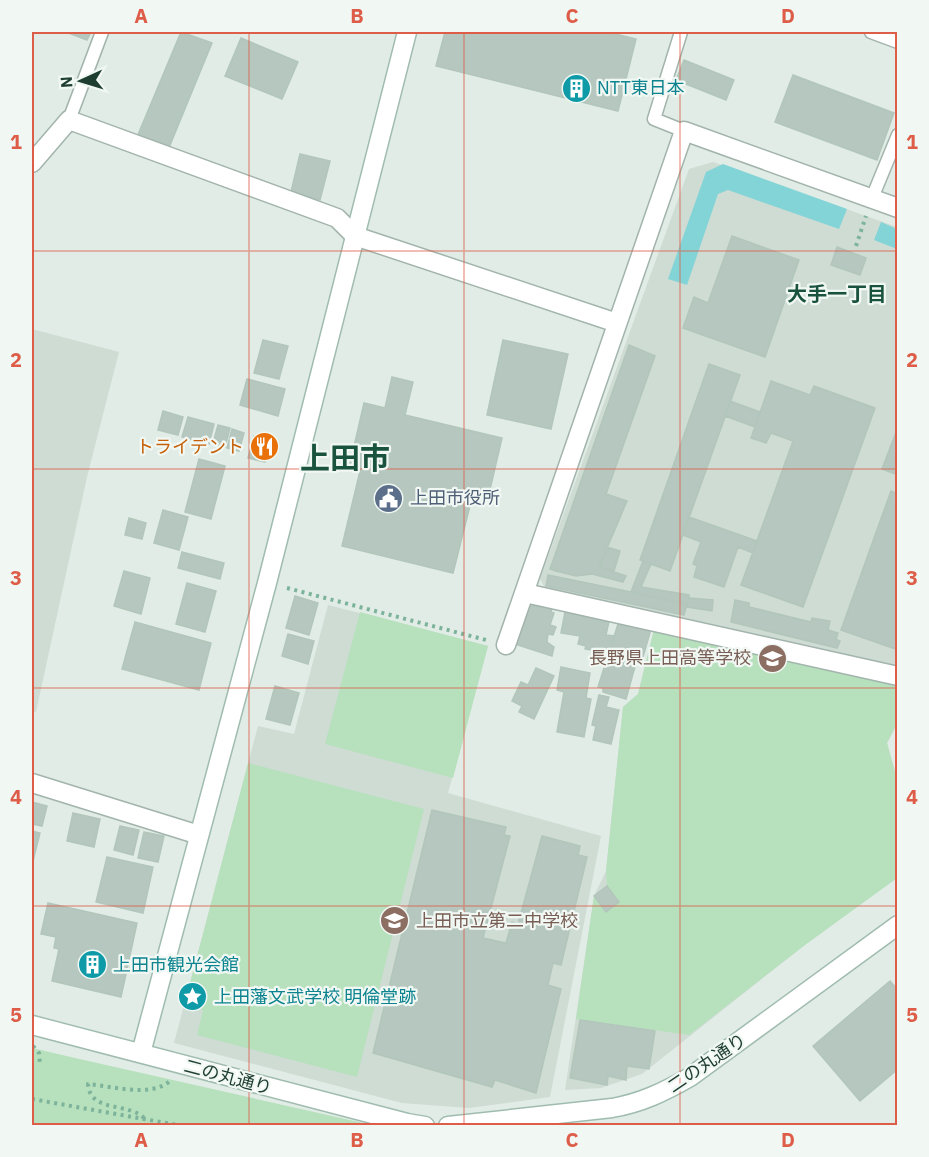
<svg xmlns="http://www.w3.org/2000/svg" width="929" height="1157" viewBox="0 0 929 1157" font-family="'IBM Plex Sans','Noto Sans JP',sans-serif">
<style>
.built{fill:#cedcd4}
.green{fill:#b7e0bd}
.water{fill:#83d4d6}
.building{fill:#b5c7be;stroke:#b2c6bb;stroke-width:1.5}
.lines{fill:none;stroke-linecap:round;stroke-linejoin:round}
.lane-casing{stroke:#a2b4ac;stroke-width:15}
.street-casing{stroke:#a2b4ac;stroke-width:21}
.secondary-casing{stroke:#a0bcaf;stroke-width:21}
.path{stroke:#7db39b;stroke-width:4;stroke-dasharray:3 4.5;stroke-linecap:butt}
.lane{stroke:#fff;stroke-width:12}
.street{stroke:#fff;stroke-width:18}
.secondary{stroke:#fff;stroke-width:18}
.grid{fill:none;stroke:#dd5d48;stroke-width:1.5;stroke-opacity:0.55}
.labels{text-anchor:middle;stroke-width:4.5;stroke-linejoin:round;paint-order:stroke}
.culture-label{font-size:18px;fill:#0d838f;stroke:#f1f8f4;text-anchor:start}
.food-label{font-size:18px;fill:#c56008;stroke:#f1f8f4;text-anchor:end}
.service-label{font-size:18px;fill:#4e5e75;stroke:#f1f8f4;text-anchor:start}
.education-label{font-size:18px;fill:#785e54;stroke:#f1f8f4;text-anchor:end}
.street-label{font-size:18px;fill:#1f3e32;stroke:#f1f8f4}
.neighbourhood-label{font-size:20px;font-weight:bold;fill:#19523d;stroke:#f1f8f4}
.town-label{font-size:30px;font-weight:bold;fill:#19523d;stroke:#f1f8f4}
.neatline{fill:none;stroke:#dd5d48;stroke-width:2}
.grid-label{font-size:20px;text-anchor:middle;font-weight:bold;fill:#dd5d48}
</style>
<rect width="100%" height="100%" fill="#e0ece5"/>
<!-- built -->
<path class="built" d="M713 162 897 227 898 723 887 743 897 779V878L807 943 642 1074 601 1088 565 1090 594 896 606 871 623 707 638 694 656 622 546 590 540 579 689 169Z
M32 329 119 352 87 477 36 712 32 711Z
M328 605 488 646 448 793 601 836 550 1097 469 1108 402 1103 174 1043 258 726 294 734Z"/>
<!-- green -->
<path class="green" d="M360 612 488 646 453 778 325 744Z
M656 622 897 676V723L887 743 897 779V878L805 945 689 1035 576 1019 594 896 606 912 619 902 607 886 606 871 623 707 638 694Z
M248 763 424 809 357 1077 197 1035 203 1010 184 1006Z
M32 1048 75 1058 372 1125H32Z"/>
<!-- water -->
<path class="water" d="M723 164 847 209 839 229 728 190 718 194 687 285 668 279 706 172Z
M881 222 897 229V249L874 240Z"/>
<!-- building -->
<path class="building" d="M66 32H91L87 40Z
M181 32 212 43 168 150 137 137Z
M445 32H607L636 39 618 111 436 66Z
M241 38 298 62 282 99 225 76Z
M684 60 734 80 726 100 676 80Z
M793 75 894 113 877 160 775 122Z
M300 154 330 161 320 200 291 192Z
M732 236 799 260 765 357 683 328 694 297 708 303Z
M837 247 866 258 860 275 831 265Z
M263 340 288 346 279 379 254 373Z
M503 340 568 354 551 429 487 415Z
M629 345 655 356 606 494 627 501 599 567 626 576 623 582 592 574 576 576 556 571 550 569Z
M709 364 740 375 670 571 640 560Z
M392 377 413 382 405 415 502 438 488 498 473 494 453 573 342 546 361 467 350 464 364 403 385 408Z
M247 379 285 389 278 416 240 405Z
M771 381 810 395 814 386 875 408 803 607 741 585 793 441 771 433 766 443 751 438Z
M730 401 760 412 755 427 725 416Z
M163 411 183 417 178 435 158 430Z
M188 417 214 424 209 444 182 437Z
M218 425 230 428 225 447 213 443Z
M898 427V475L882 469Z
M232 429 244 433 239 451 227 448Z
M254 436 271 441 265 462 248 458Z
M199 459 225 466 211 519 185 512Z
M891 491 898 494V650L841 630Z
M163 510 188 517 179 550 154 543Z
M689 517 757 541 753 553 738 547 724 587 694 577 697 566 693 564 701 542 683 535Z
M129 518 146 523 142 539 125 535Z
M607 547 620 551 614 571 600 567Z
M182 552 224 563 220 579 178 568Z
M643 561 651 564 641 587 689 595V598L713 600 712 611 686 607 687 604 631 592Z
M124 571 150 578 141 614 114 606Z
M548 575 631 592 687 604 684 615 546 586Z
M187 583 216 591 205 632 176 624Z
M295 596 318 603 309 635 286 628Z
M735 600 749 603V607L811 622 812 618 830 621 828 630 838 633 836 639 840 641 837 648 731 622Z
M529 603 552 608 551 612 554 613 550 625 556 627 553 635 548 634 547 642 554 647 552 656 515 644Z
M565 612 609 621 606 635 614 636 608 653 585 649 586 646 578 644 580 636 561 633Z
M619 621 651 629 641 664 636 663 626 699 603 692V688L598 687Z
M135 622 211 643 199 690 122 669Z
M288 634 314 641 308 664 282 656Z
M561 667 590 673 586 698 591 699 584 737 557 732 564 692 557 690Z
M536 668 554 676 534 719 519 712 522 706 512 701 521 682 528 685Z
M275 686 299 693 290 725 266 719Z
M599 695 609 697 606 707 619 710 611 744 593 740 596 726 592 725Z
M32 802 47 806 42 826 32 824Z
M432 810 506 827 504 835 510 836 483 938 506 943 512 922 518 924 542 836 580 846 578 855 587 857 561 965 553 963 548 985 561 989 536 1093 495 1080 492 1087 373 1053Z
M73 813 100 819 94 847 67 841Z
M120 826 139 830 133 855 114 850Z
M32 831 40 833 33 861H32Z
M144 832 164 836 158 862 138 858Z
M107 857 153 867 143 913 96 902Z
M607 886 619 902 606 912 594 896Z
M48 903 137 923 121 997 52 981 59 949 54 948 56 937 41 934Z
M890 981 898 990V1069L860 1101 813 1046Z
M580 1020 655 1031 649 1069 627 1066 626 1080 608 1076 607 1085 570 1078Z"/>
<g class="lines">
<defs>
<path id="lane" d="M681 32 654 119 684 131
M871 32 898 42
M69 120 102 32
M872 198 898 135"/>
<path id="street" d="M32 163 69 120 337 218 355 236 617 323
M525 593 898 676
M506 645 684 131 898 208
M32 783 199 835"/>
<path id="secondary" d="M32 1025 407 1123 425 1126
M141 1053 267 583 407 32
M448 1126 612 1108C641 1103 664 1092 690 1077L898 925"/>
</defs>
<!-- lane casing -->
<use href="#lane" class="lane-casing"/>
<!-- street casing -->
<use href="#street" class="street-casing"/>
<!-- secondary casing -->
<use href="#secondary" class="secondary-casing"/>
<!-- path -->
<path class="path" d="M856 246 866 216
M287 588 490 641
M33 1046 39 1053 40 1064
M32 1099 183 1126
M144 1118C128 1102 90 1113 88 1084 111 1086 151 1098 170 1081"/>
<!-- lane -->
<use href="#lane" class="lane"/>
<!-- street -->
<use href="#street" class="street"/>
<!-- secondary -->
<use href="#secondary" class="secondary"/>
</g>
<!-- grid -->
<path class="grid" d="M249 32V1126M464 32V1126M680 32V1126M32 251H898M32 469H898M32 688H898M32 906H898"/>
<!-- icons -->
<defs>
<symbol id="building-disc" viewBox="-11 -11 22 22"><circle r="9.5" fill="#0f9aa8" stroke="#f1f8f4"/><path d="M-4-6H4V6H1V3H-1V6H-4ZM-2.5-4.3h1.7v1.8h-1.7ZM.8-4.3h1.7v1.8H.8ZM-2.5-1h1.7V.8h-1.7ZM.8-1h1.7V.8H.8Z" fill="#fff"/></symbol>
<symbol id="restaurant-disc" viewBox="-11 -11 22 22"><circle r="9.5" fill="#e8710a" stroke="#f1f8f4"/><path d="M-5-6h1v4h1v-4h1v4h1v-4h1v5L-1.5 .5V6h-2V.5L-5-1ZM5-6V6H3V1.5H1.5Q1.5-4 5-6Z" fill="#fff"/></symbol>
<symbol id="civic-disc" viewBox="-11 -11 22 22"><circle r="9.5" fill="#5c6f8a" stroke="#f1f8f4"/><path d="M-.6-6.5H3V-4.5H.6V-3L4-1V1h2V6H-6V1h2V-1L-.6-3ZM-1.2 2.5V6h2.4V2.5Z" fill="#fff"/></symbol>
<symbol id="school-disc" viewBox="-11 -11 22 22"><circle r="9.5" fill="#8d6e63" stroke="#f1f8f4"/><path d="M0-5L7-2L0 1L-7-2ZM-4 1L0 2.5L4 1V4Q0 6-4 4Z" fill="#fff"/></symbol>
<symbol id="sight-disc" viewBox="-11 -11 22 22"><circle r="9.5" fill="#0f9aa8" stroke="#f1f8f4"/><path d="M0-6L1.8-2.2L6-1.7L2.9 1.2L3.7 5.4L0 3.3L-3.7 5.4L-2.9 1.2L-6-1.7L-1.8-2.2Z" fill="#fff"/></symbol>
</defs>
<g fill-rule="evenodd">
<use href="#building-disc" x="560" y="72" width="33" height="33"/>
<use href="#restaurant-disc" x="248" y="430" width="33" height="33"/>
<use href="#civic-disc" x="372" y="482" width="33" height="33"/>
<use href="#school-disc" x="756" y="642" width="33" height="33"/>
<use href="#school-disc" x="378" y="904" width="33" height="33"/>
<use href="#building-disc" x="76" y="948" width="33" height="33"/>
<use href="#sight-disc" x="176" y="980" width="33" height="33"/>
</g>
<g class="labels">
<!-- culture labels -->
<g class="culture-label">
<text x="597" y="94">NTT東日本</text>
<text x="113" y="971">上田市観光会館</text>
<text x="214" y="1003">上田藩文武学校 明倫堂跡</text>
</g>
<!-- food labels -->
<g class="food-label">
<text x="244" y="453">トライデント</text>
</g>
<!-- service labels -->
<g class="service-label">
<text x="410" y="504">上田市役所</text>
</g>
<!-- education labels -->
<g class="education-label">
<text x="751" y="664">長野県上田高等学校</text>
<text x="416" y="927" text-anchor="start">上田市立第二中学校</text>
</g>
<!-- street labels -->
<g class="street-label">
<text transform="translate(707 1063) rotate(-34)" y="6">二の丸通り</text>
<text transform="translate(228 1077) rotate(15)" y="6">二の丸通り</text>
</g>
<!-- neighbourhood labels -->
<g class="neighbourhood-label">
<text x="837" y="301">大手一丁目</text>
</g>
<!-- town labels -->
<g class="town-label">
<text x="345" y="469">上田市</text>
</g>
</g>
<!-- border -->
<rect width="929" height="1157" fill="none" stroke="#f1f8f4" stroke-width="66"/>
<!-- north arrow -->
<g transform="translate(81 81) rotate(266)" stroke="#f1f8f4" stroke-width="4.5" paint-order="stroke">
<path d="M0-4.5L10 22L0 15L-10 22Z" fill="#1f3e32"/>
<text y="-9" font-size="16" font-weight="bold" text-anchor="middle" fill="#1f3e32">N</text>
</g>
<rect x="33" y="33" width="863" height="1091" class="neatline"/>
<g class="grid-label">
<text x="141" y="23">A</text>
<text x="357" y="23">B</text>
<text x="572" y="23">C</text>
<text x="788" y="23">D</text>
<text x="16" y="149">1</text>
<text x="912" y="149">1</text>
<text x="16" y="367">2</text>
<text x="912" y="367">2</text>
<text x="16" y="585">3</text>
<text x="912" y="585">3</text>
<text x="16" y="804">4</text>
<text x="912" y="804">4</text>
<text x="16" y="1022">5</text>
<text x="912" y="1022">5</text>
<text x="141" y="1147">A</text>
<text x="357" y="1147">B</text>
<text x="572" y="1147">C</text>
<text x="788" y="1147">D</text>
</g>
</svg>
